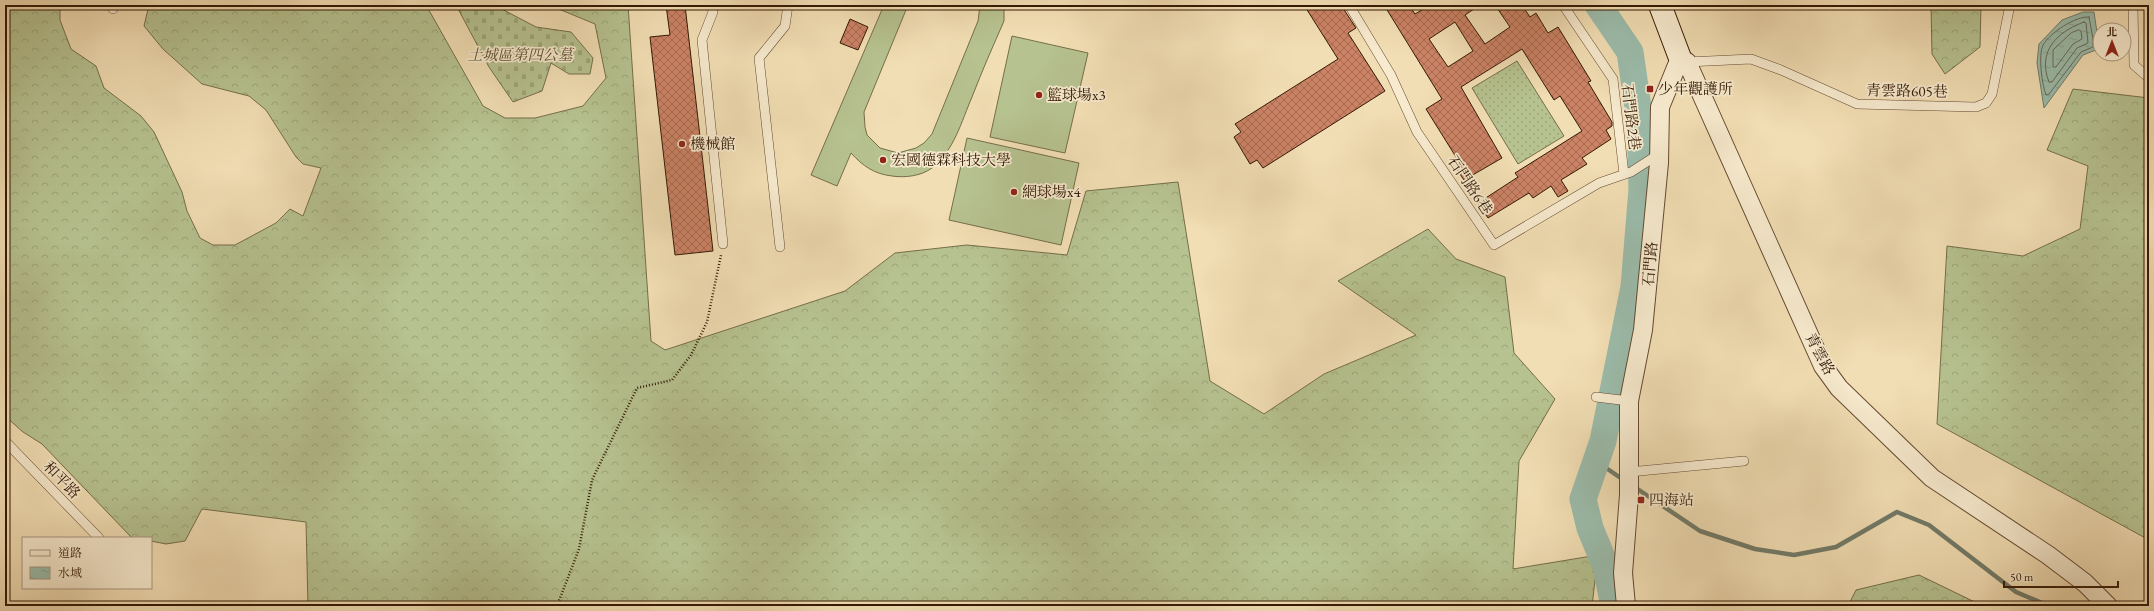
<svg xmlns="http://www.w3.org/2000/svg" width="2154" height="611" viewBox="0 0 2154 611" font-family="'EB Garamond','Noto Serif TC',serif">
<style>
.forest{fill:url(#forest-crowns);stroke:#756e4a}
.cemetery{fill:url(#cemetery-stones);stroke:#756e4a}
.garden{fill:url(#garden-dots);stroke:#756e4a}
.pitch{fill:#b6c290;stroke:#756e4a}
.water{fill:url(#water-ripples);stroke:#727b69}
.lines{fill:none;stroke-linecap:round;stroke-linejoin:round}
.shore{stroke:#686a58;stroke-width:1}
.stream{stroke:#727b69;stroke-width:4.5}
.river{stroke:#9bbcab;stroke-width:27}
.building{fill:url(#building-cross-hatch);stroke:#341905;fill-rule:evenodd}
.lane-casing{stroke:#644a31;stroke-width:10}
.street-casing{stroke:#644a31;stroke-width:20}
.secondary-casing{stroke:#341905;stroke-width:24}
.path{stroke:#341905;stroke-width:2.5;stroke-dasharray:1 2;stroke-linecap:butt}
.lane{stroke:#f7eace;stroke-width:9}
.street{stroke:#f7eace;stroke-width:18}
.secondary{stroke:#f7eace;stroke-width:22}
.poi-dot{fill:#8f2418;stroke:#f7eace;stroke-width:1.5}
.labels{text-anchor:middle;stroke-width:3.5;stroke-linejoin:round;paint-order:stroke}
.park-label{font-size:15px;font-style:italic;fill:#5b4c2f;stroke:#f7eace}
.poi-label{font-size:15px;fill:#341905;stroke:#f7eace;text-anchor:start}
.street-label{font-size:15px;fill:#341905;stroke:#f7eace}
</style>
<defs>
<pattern id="forest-crowns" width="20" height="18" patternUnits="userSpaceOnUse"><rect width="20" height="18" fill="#b6c290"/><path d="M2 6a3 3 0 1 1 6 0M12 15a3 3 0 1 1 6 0" fill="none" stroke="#9da67b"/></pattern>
<pattern id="cemetery-stones" width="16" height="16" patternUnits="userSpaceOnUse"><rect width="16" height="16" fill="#b6c290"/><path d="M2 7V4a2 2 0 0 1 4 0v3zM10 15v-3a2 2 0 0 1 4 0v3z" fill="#9da67b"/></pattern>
<pattern id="garden-dots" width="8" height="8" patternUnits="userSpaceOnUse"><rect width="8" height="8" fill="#b6c290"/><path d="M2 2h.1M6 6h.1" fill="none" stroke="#9da67b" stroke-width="1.8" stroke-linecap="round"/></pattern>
<pattern id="water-ripples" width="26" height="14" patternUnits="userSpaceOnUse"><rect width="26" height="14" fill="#9bbcab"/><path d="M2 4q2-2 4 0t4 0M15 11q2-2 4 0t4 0" fill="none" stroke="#86a192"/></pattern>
<pattern id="building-cross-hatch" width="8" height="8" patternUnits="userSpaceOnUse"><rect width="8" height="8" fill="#cb8265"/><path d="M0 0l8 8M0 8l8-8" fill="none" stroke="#a66a51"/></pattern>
</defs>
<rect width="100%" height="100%" fill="#f2deb4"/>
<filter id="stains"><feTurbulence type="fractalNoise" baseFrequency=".005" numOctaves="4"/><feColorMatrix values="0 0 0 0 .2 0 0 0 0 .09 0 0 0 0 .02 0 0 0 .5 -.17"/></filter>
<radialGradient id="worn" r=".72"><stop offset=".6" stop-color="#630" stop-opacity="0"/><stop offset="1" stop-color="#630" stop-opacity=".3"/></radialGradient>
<!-- forest -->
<path class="forest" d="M5 5H63L60 10V20L71 49 96 66 104 88 141 116 154 132 182 192 187 211 200 238 213 245H235L276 223 290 209 303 216 321 168 303 164 296 157 266 110 249 96 202 84 163 49 144 26 149 5H426L483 106 505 118H535L583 106 606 78 595 24 549 5H628L651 341 665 350 845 291 895 253 967 245 1067 255 1086 191 1178 182 1210 381 1264 414 1324 374 1416 335 1338 281 1428 229 1456 259 1505 277 1514 353 1555 399 1519 461 1513 569 1598 555 1592 606H308L306 522 202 509 185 541 166 544 151 541V538H132L42 444 23 432 5 416Z
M1931 5H1981L1980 47 1945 74 1932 54Z
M2073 89 2149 98V540L1937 424 1947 246 2023 256 2080 229 2088 166 2047 150Z
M1919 575 1983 606H1848L1856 590Z"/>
<!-- cemetery -->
<path class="cemetery" d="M456 5H494L536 27 571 32 593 58 590 74H569L551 63 542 91 513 102 489 67Z"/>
<!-- garden -->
<path class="garden" d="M1517 61 1564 136 1518 164 1472 88Z"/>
<!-- pitch -->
<path class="pitch" d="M884 5H908L864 112 865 127 867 135 880 148 898 153 916 148 924 143 932 134 978 21 980 5H1004V21C993 46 982 71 972 97 962 120 954 151 932 168 921 176 905 178 892 176 874 174 863 166 851 153L837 186 811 175Z
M1012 36 1088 53 1065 153 990 137Z
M967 138 1079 163 1061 245 949 220Z"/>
<!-- water -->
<path class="water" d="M2083 12H2094L2098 39 2096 50 2083 55 2044 108 2037 63 2039 44 2062 20Z"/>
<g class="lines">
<!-- shore -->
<path class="shore" d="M2089 17 2093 39V47L2081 52 2049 94 2046 95C2042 85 2038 55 2043 45 2050 33 2075 16 2089 17Z
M2084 22 2086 23 2088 43 2077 48 2052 82H2049C2037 51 2057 32 2084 22Z
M2079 30 2081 31 2082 39 2073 44 2056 67H2053V50L2071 33Z"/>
<!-- stream -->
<path class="stream" d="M1596 461 1625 481
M1633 486 1700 531 1755 549 1794 555 1836 547 1897 512 1929 525 2016 592 2049 606"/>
<!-- river -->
<path class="river" d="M1598 5 1630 52 1640 121 1642 189 1634 287 1603 441 1583 499 1590 528 1606 567 1614 606"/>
</g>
<!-- building -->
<path class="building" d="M666 5H685L713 251 675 255 650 37 670 35Z
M1304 5H1341L1356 28 1348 33 1385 91 1263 168 1257 160 1250 164 1234 137 1241 132 1235 124 1338 59Z
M1384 5H1409L1415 14 1430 5H1480L1465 15 1485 44 1510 27 1495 5H1522L1530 17 1536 13 1548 33 1558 27 1591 81 1588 82 1612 122V126L1606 130 1611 139 1582 158 1587 164 1561 180 1568 191 1558 197 1551 186 1533 198 1529 193 1488 218 1478 203 1518 177 1515 173 1582 131 1560 96 1554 100 1522 49 1461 87 1502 158 1464 180 1456 168 1461 165 1426 109 1442 99ZM1455 22 1473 51 1448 67 1429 39Z
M850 19 868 27 858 50 840 43Z"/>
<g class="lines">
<defs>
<path id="lane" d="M113 5V9
M712 5 713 12 702 40 723 244
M1349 5 1391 75 1417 132 1494 245 1599 183 1631 172 1659 154
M1563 5 1613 79 1624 174
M2133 5 2134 65 2149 78
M1687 62 1751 59 1781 70 1857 104 1976 107 1986 103 1992 94 2010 5
M780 247 759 58 785 26 788 5
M1596 397 1629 401
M5 441 99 538
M1629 472 1744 461"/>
<path id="street" d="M1626 606 1623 573 1629 495V401L1643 330 1659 163 1660 107 1680 58 1687 62 1823 366 1839 388 1932 478 2048 555 2085 583 2108 606"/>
<path id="secondary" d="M1660 5 1680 58"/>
</defs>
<!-- lane casing -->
<use href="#lane" class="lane-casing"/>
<!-- street casing -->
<use href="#street" class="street-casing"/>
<!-- secondary casing -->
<use href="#secondary" class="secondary-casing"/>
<!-- path -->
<path class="path" d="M557 606 579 549 592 480 637 388 672 380 691 355 707 322 721 255"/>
<!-- lane -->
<use href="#lane" class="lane"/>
<!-- street -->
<use href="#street" class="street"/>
<!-- secondary -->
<use href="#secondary" class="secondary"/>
</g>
<!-- markers -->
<g class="poi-dot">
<rect x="1646" y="85" width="8" height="8" rx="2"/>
<circle cx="1039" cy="95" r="4"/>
<circle cx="682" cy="144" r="4"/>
<circle cx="883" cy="160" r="4"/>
<circle cx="1014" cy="192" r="4"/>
<rect x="1637" y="496" width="8" height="8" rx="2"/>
</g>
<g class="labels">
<!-- park labels -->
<g class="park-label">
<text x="520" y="60">土城區第四公墓</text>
</g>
<!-- poi labels -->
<g class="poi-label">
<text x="1658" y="94">少年觀護所</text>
<text x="1047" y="100">籃球場x3</text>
<text x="690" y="149">機械館</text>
<text x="891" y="165">宏國德霖科技大學</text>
<text x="1022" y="197">網球場x4</text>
<text x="1649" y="505">四海站</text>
</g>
<!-- street labels -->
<g class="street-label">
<text transform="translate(1907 91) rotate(1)" y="5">青雲路605巷</text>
<text transform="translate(1631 117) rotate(83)" y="5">石門路2巷</text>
<text transform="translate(1470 185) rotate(56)" y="5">石門路6巷</text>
<text transform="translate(1650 264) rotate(-85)" y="5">石門路</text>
<text transform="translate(1820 354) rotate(62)" y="5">青雲路</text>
<text transform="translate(62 480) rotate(46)" y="5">和平路</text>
</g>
</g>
<!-- margin -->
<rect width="2154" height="611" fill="none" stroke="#f2deb4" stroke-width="20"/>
<rect x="6" y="6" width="2142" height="599" fill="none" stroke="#341905" stroke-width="2"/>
<rect x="10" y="10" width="2134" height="591" fill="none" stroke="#341905"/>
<!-- legend -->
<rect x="22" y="537" width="130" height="52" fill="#f7eace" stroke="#a9967e"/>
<rect x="30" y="550" width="20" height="6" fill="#f7eace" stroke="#a9967e"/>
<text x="58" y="557" font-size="12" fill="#341905">道路</text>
<rect x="30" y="567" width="20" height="12" fill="url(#water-ripples)" stroke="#a9967e"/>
<text x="58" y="577" font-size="12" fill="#341905">水域</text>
<!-- north arrow -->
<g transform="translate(2112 42)"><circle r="19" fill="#f7eace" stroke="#a9967e"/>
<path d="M0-3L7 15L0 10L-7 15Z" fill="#8f2418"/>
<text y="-6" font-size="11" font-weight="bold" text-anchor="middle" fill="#341905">北</text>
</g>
<!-- scale -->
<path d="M2004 581v6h114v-6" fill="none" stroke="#341905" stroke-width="2"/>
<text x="2010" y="581" font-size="12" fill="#341905" stroke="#f7eace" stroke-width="3" paint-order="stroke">50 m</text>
<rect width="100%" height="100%" filter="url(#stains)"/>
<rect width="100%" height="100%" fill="url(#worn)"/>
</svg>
